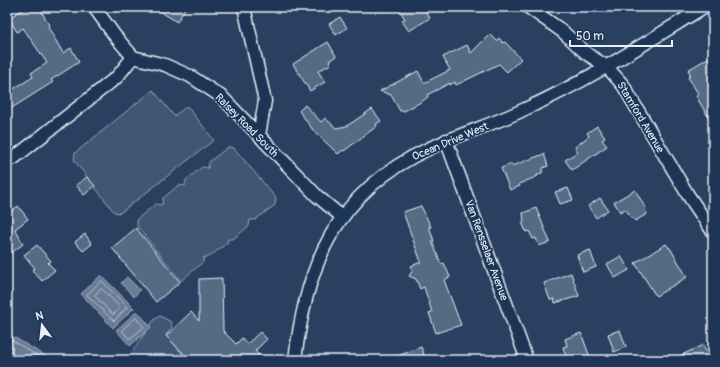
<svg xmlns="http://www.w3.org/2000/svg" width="720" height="367" viewBox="0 0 720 367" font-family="Pangolin,sans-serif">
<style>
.green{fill:#415774;stroke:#94a4b6}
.water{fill:#6b7c95;stroke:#9dabbd}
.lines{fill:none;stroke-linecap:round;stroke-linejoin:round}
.shore{stroke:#b6c2d0;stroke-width:1}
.building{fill:#556a83;stroke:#e8f1f8}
.street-casing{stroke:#e8f1f8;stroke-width:15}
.street{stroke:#1d3557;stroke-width:12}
.labels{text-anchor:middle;stroke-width:3.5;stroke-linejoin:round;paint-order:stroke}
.street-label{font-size:11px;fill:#e8f1f8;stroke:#1d3557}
</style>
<rect width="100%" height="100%" fill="#294061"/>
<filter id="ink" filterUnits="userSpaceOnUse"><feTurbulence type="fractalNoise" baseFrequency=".025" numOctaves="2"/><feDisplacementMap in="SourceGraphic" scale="8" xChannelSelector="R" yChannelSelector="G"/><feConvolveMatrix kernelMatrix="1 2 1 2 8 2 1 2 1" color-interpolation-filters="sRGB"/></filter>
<g filter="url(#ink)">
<!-- green -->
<path class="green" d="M153 90 174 116 187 106 214 140 120 213 114 212 74 160 75 153Z
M228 147 234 148 276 198 275 205 255 220H250L249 226 233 239H228L227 243 209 257H204L203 262 181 281 137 226V219L156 204 162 205 163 198 179 185 185 186 186 180 202 167 208 168 209 162Z
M160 316 171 322 172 327 166 335 188 360H124L132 352 154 320Z"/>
<!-- water -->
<path class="water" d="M101 275 134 308 113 328 81 294Z
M127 277 140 290 134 297 121 283Z
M137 311 151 327 130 346 116 330Z
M7 333 52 360H7Z"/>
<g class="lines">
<!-- shore -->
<path class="shore" d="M102 281 127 307 114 321 87 295Z
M100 289H102L120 307 114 314H112L95 296Z
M136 318 144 327 129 339 122 330Z
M7 337 44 360"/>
</g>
<!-- building -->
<path class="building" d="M27 7H39L49 25 48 27 63 53 71 48 79 62 51 80 53 82 7 111V98L11 95 10 91 33 77 31 73 47 63 23 28 17 32 9 18Z
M153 7H186L177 22Z
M398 7H423L430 18 409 31 402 21 405 19Z
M340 17 347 28 336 35 329 24Z
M490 34 497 41 499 38 503 43 505 42 521 59 507 72 499 64 456 85 455 82 450 85V83L427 95 428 97 421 102 404 111H400L391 95 380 91 418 71 424 83 450 70 443 57 467 45 471 53Z
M328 42 336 56 329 61 331 64 318 71 325 82 310 91 293 64Z
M713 55V125L696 96 699 95 688 77 691 75 688 70Z
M305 105 321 122 325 118 336 128 347 126 372 109 381 121 376 124 377 126 344 151 343 150 338 154 313 130 299 111Z
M597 126 605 138 602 140 607 146 572 170 565 160 578 152 575 147 589 136 587 133Z
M544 154 548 166 543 168 542 173 537 174 538 176 519 184 520 186 510 190 501 168 512 164V166Z
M87 177 95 186 84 195 76 185Z
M568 188 573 200 560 204 555 192Z
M635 190 646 209 645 210 647 214 635 221 625 209 620 212 614 202Z
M600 198 608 210 596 218 588 206Z
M18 206 28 219 15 229 23 244 7 256V214Z
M421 206 431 227H429L434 241H432L441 264 444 263 450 277 444 280 461 325 436 333 429 313 432 312 424 287 420 289 416 279 409 276 413 270 411 266 421 262 403 212Z
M536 208 550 242 539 246 536 238 533 239 529 231 526 232 522 222H524L523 213Z
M136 228 180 282 156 302 112 248Z
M85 234 92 244 83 251 75 242Z
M666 244 669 248H670L687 277 656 296 635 263Z
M37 245 51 261 48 263 55 270 42 281 32 270 35 268 24 255Z
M590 250 596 267 583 272 577 255Z
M621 256 629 270 615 278 607 264Z
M571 273 579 296 555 303 554 299 550 300 544 283Z
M222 278 223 331 236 344 242 338 247 344 260 332 267 339 255 351 264 360H190L166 336 191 312 199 321V279Z
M620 330 626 347 614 352 608 334Z
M581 333 591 360H567L563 347 567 346 565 339Z
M703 345 710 360H671Z
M421 347 426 360H390V359Z"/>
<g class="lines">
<defs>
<path id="street" d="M94 7 115 36 133 57
M244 7 265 101 259 135
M528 7 562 31 587 54 606 66 623 85 688 195 713 232
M446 140 527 360
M7 159 14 158 117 77 133 57 165 65 190 76 222 97 317 196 341 216
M295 360C306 264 336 192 428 149 459 134 492 125 523 110 586 82 645 43 704 7"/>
</defs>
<!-- street casing -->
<use href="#street" class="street-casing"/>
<!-- street -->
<use href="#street" class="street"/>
</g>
</g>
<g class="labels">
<!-- street labels -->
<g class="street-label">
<text transform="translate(641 117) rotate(59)" y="4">Stamford Avenue</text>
<text transform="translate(247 125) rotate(45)" y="4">Ralsey Road South</text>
<text transform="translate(450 141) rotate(-23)" y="4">Ocean Drive West</text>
<text transform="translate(487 250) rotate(70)" y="4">Van Rensselaer Avenue</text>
</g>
</g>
<!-- margin -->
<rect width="720" height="367" fill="none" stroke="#1d3557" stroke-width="24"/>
<rect x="12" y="12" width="696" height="343" fill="none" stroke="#e8f1f8" stroke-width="1.5" filter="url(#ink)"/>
<!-- north arrow -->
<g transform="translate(42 325) rotate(345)" stroke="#1d3557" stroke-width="3" paint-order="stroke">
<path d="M0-3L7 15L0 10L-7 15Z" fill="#e8f1f8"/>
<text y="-6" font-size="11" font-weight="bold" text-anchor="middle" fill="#e8f1f8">N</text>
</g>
<!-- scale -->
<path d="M570 40v6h102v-6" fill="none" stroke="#e8f1f8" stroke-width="2"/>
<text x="576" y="40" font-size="12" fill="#e8f1f8" stroke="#1d3557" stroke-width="3" paint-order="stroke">50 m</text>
</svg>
